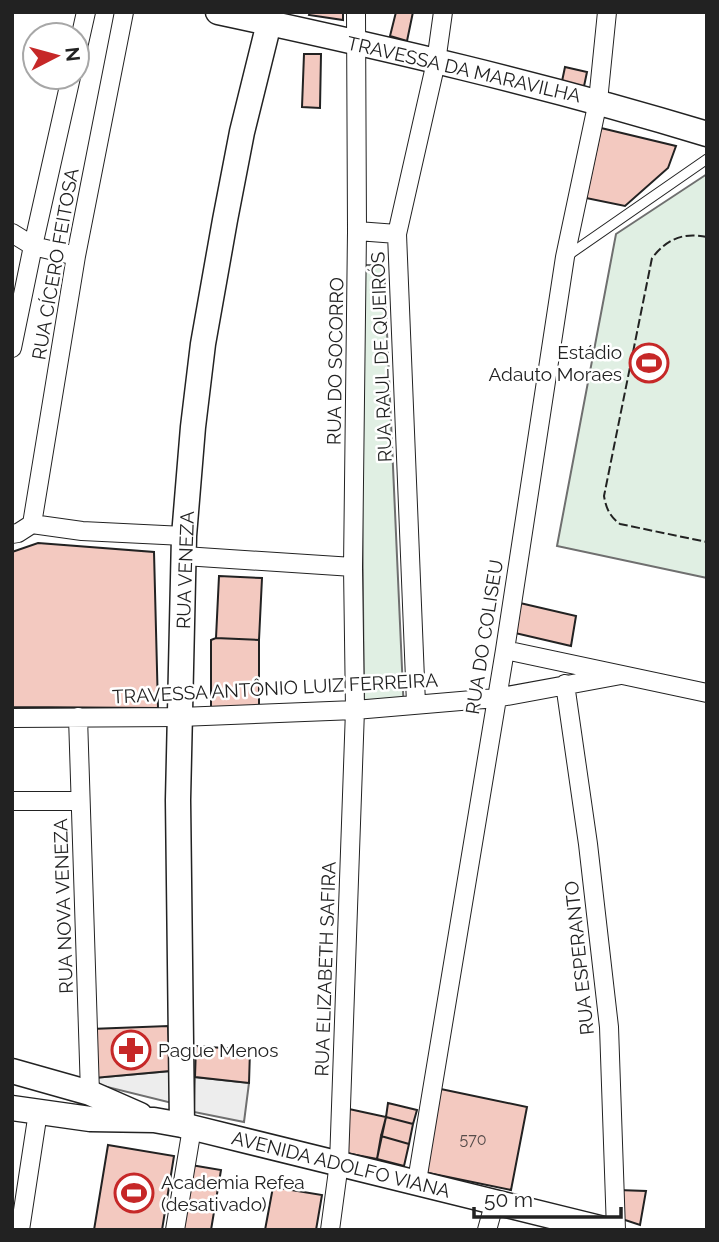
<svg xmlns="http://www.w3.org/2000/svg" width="719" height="1242" viewBox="0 0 719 1242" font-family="Raleway,sans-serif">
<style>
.park{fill:#e0efe3;stroke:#6f6f6f;stroke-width:2}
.parking{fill:#ededed;stroke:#6f6f6f;stroke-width:2}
.building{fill:#f3c9c0;stroke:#222;stroke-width:2}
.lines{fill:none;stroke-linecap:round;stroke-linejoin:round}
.lane-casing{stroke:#222;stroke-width:11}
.street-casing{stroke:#222;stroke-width:20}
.secondary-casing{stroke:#222;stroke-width:27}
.lane{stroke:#fff;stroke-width:9}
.street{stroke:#fff;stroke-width:18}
.secondary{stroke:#fff;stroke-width:24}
.fence{stroke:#222;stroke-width:2;stroke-dasharray:9 3.5;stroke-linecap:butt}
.labels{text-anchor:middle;stroke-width:5;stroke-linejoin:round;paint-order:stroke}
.number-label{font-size:16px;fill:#564c4a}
.street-label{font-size:19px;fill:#222;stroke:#fff}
.poi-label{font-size:19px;fill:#222;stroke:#fff;text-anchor:start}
</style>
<rect width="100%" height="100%" fill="#fff"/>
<!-- park -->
<path class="park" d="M707 174V578L557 546 616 234Z
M360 265H384L404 713 364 714Z"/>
<!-- parking -->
<path class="parking" d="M170 1071 172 1103 95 1084 94 1078Z
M195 1077 249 1083 244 1122 194 1112Z"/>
<!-- building -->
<path class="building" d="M310 12H343V20L309 15Z
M396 12H413L407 41 390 36Z
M304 54H321L320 108 302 107Z
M565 67 587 72 583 91 561 86Z
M601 128 676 146 668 168 625 206 586 198Z
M38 543 154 552 158 708 12 707V552Z
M219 576 262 578 259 640 216 638Z
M520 603 576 616 571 646 515 633Z
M216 638 259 640V710L211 709V640Z
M168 1026 170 1071 94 1078 91 1029Z
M196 1046 250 1050 249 1083 195 1077Z
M436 1088 527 1107 511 1190 419 1171Z
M388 1103 417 1110 413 1124 386 1117Z
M349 1109 386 1117 377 1159 346 1153Z
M386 1117 413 1124 409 1144 381 1136Z
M381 1136 409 1144 404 1166 377 1159Z
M108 1145 174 1156 162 1230H94Z
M191 1165 221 1170 211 1230H180Z
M273 1187 322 1195 316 1230H265Z
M618 1190 646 1191 640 1225 619 1218Z"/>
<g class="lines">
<defs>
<path id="lane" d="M567 256 707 159"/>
<path id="street" d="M77 52 86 12
M357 231 397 234
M12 233 33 246 76 256
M12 348 33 246 71 77
M32 524 76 256 124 12
M12 534 18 533 32 524 82 531 184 536
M184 556 353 567
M505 650 707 693
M565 684 588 844 609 1027 616 1230
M416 704 397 234 436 62 443 12
M78 717 90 1093
M12 718 180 717 355 710 496 698 621 675
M12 801H80
M417 1181 505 650 565 257 598 101 607 12
M20 1230 38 1112
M175 1230 192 1128
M330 1230 339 1163 355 710 353 567 357 231 356 12
M487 1230 495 1201"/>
<path id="secondary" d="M218 12C382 47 546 85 707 134
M12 1071 90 1093 140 1115
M12 1108 90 1119 154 1120 182 1125 608 1230
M182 1125 178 800 184 536 193 427 203 344 225 220 242 132 269 23"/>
</defs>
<!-- lane casing -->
<use href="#lane" class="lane-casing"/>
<!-- street casing -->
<use href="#street" class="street-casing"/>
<!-- secondary casing -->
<use href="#secondary" class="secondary-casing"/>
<!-- lane -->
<use href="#lane" class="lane"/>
<!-- street -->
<use href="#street" class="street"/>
<!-- secondary -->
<use href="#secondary" class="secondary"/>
<!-- fence -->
<path class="fence" d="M707 237C683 232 667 239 652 258L604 496C606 508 610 517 620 524L707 542"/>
</g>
<!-- icons -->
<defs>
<symbol id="stadium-ring" viewBox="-11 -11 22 22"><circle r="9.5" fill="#fff" stroke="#c62828" stroke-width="1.5"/><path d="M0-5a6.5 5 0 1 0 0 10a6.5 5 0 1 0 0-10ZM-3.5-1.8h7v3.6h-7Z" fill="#c62828"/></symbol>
<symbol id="pharmacy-ring" viewBox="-11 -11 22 22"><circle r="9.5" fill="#fff" stroke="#c62828" stroke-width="1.5"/><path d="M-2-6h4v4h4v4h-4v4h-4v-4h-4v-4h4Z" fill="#c62828"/></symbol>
</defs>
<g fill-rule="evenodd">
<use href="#stadium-ring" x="627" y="341" width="44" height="44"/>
<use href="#pharmacy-ring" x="109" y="1028" width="44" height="44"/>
<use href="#stadium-ring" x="112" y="1171" width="44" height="44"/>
</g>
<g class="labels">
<!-- number labels -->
<g class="number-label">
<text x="473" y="1145">570</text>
</g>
<!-- street labels -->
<g class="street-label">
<text transform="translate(464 69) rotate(13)" y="7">TRAVESSA DA MARAVILHA</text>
<text transform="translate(55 264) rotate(-80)" y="7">RUA CÍCERO FEITOSA</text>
<text transform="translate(381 357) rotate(-92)" y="7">RUA RAUL DE QUEIRÓS</text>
<text transform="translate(335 361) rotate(-89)" y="7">RUA DO SOCORRO</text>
<text transform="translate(185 570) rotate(-88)" y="7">RUA VENEZA</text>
<text transform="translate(484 637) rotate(-81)" y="7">RUA DO COLISEU</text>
<text transform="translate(275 688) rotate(-3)" y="7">TRAVESSA ANTÔNIO LUIZ FERREIRA</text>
<text transform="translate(63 906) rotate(-92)" y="7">RUA NOVA VENEZA</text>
<text transform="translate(579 958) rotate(-96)" y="7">RUA ESPERANTO</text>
<text transform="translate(325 969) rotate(-88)" y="7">RUA ELIZABETH SAFIRA</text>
<text transform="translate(341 1164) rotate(14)" y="7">AVENIDA ADOLFO VIANA</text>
</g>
<!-- poi labels -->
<g class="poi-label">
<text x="622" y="359" text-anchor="end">Estádio<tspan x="622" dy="22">Adauto Moraes</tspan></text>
<text x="158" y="1057">Pague Menos</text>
<text x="161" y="1189">Academia Refea<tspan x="161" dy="22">(desativado)</tspan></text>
</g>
</g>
<!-- border -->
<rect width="719" height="1242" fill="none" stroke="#222222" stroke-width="28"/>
<!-- north arrow -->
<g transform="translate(56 56) rotate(84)"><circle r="33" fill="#ffffff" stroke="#a7a7a7" stroke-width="2"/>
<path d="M0-5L12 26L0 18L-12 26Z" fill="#c62828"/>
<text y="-10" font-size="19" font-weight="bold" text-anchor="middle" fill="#222222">N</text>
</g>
<!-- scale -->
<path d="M474 1207v10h147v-10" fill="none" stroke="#222222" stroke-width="3.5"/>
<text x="484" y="1207" font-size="21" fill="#222222" stroke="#ffffff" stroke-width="5" paint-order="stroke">50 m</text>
</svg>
